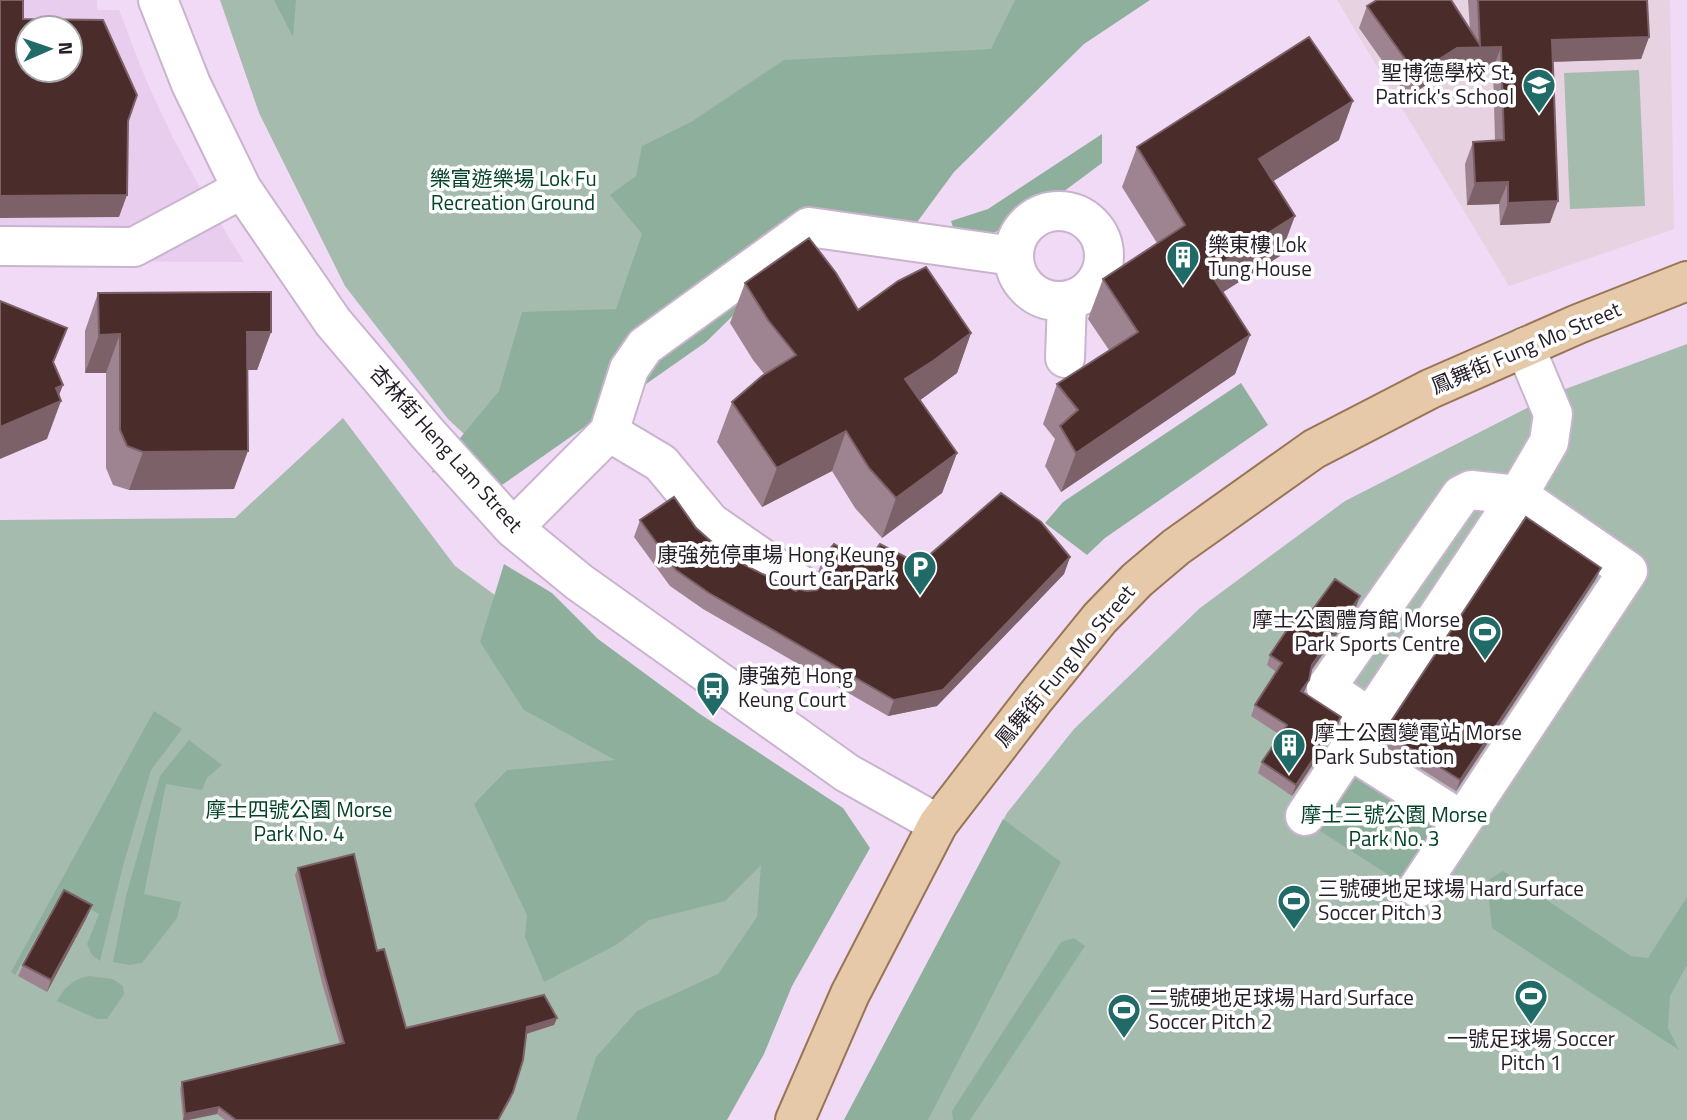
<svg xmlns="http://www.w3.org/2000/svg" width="1687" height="1120" viewBox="0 0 1687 1120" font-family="'Titillium Web','Noto Sans TC',sans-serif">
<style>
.built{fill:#e9cdef;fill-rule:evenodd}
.education{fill:#e7d2e1}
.green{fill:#a5bbae}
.forest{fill:#8faf9d}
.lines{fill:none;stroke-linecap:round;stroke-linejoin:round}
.minor-casing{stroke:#cab3ce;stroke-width:42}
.major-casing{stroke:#977555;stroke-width:42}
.minor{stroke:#fff;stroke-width:38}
.major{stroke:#e6c9a8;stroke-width:38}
.wall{fill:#9e8490}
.shaded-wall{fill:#7c6168}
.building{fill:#4a2d2b;stroke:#7c6168;stroke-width:2;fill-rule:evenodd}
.labels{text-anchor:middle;stroke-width:7;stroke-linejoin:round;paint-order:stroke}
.poi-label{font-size:21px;fill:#251d27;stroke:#fff;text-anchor:start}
.park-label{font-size:21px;fill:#034329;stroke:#fff}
.street-label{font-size:21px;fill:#251d27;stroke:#fff}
</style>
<rect width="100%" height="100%" fill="#f1daf6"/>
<!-- built -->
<path class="built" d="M0 0H97V10H119L146 80 173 138 210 206 244 262 0 261ZM28 28H70V70H28Z"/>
<!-- education -->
<path class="education" d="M1337 0H1670L1674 229 1509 286Z"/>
<!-- green -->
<path class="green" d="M220 0H1106L509 476 448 419 345 286 259 113Z
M1639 70 1645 206 1570 209 1564 73Z
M1687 344V1120H844L1007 813 1074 729 1200 608 1345 501 1560 391Z
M343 418 455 566 820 832 719 1120H0V520L235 518Z"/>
<!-- forest -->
<path class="forest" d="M274 0H296L293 37Z
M1015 0H1150L1084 44 954 172 912 229 805 245 706 342 502 485 432 472 499 391 522 312 616 309 642 234 610 195 636 176 642 146 691 122 784 60 991 49Z
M1102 134V163L1063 192 994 233 965 265 951 221 988 209Z
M1241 383 1268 425 1105 538 1087 555 1045 523 1063 502Z
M504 564 552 593 598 639 700 714 843 808 870 848 792 986 764 1054 727 1120H576L596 1057 637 1011 718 974 757 917 761 865 725 901 649 920 616 945 544 982 525 937 527 915 474 804 507 770 615 760 524 710 480 642Z
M154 711 182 729 151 770 123 866 100 961 92 955 87 944 99 914 61 893 15 975 11 972Z
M189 740 222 765 207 778 202 790 166 784 144 894 181 902 177 918 142 963 129 965 113 962 126 896 160 776Z
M1353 768 1447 826 1409 888 1317 829Z
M1003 819 1061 862 928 1120H844Z
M1503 871 1631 956 1648 958 1687 897V965L1670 996 1668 1028 1679 1050 1492 928 1487 881Z
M1074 938 1085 946 970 1120H953L952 1111 1061 942Z
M89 976 113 979 123 986 124 994 107 1019H97L57 1001C66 986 72 980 89 976Z"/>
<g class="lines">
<defs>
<path id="minor" d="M158 0 191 84 242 189 333 322 428 434 513 528 579 582 847 773 938 824
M1014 256a45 45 0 1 1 90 0a45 45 0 1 1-90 0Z
M0 246 134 247 242 189
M1065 358 1067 301
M609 432 661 463 710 522 802 586
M513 528 609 432 629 369 645 346 809 227 1013 256
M1365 726 1360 711 1326 688 1461 495 1471 490 1518 495 1628 571 1418 888
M1350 750 1461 820
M1305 816 1518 495 1549 442 1553 414 1525 347"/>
<path id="major" d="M795 1120 850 994 938 824 1035 698 1100 618 1137 580 1176 547 1314 449 1430 389 1578 324 1687 281"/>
</defs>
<!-- minor casing -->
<use href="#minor" class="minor-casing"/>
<!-- major casing -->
<use href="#major" class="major-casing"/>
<!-- minor -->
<use href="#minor" class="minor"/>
<!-- major -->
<use href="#major" class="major"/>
</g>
<!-- wall -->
<path class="wall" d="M1468 0H1647L1649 37 1641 59 1552 62 1550 223 1500 225 1499 204 1467 205 1465 164 1473 142 1495 140 1493 69 1449 70 1408 97 1359 28 1367 6 1470 30Z
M1339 140 1273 181 1280 256 1223 292 1250 335 1235 374 1061 492 1045 466 1055 439 1043 424 1057 384 1109 350 1088 319 1103 279 1157 243 1122 187 1137 147Z
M745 283 858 310 971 333 957 373 920 400 957 453 942 493 882 538 855 508 832 471 762 507 717 442 732 402 765 375 753 360 730 323Z
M98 293 271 332 257 370H247L234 489 129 490 113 485 106 468V373H85V331Z
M640 520 696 528 729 557 796 591H807L817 590 823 584 822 577 818 572 824 556 866 563 919 564 1070 557 1064 574 937 706 888 716 703 609 670 586 634 537Z
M1596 579 1456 791 1380 743 1384 732Z
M1356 607 1310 672 1303 693 1337 728 1292 796 1258 773 1262 762 1280 735 1251 716 1255 705 1276 672 1267 665 1270 655 1305 620Z
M298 868 377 951 406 1028 557 1018 554 1025 527 1034 511 1099 499 1120H225L217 1114 188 1120H183L180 1089 182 1082 340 1044 322 983 295 875Z
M87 917 47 992 18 976 23 965Z"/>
<!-- shaded-wall -->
<path class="shaded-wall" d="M1649 37 1641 59 1543 62 1552 40Z
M1501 47 1493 69 1449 70 1408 97 1416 74 1457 48Z
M1353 101 1339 140 1245 199 1259 159Z
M1508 182 1499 204 1467 205 1475 183Z
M127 195 119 217 0 218V196Z
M1558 201 1550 223 1500 225 1508 203Z
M1295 216 1280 256 1195 310 1209 271Z
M247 332H271L257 370H233Z
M971 333 957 373 919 401 905 379Z
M120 334 106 373H85L99 335Z
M1250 335 1235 374 1061 492 1076 453Z
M63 385 56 403 61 401 47 439 0 459V427L56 388Z
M846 431 832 471 762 507 777 468Z
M248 451 234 489 129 490 143 452Z
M957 453 942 493 882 538 896 498Z
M1070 557 1064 574 937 706 888 716 894 700Z
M1601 568 1596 579 1456 791 1460 780Z
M1360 596 1356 607 1308 675 1312 665Z
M1309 680 1305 690 1297 702 1301 691Z
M1341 717 1337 728 1292 796 1296 785Z
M92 905 87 917 47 992 51 980Z
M557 1018 554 1025 525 1034 527 1027Z
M219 1107 217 1114 188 1120H183L185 1114Z"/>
<!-- building -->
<path class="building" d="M0 0H23V19L103 20 137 95 128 121 127 195 0 196ZM28 28H70V70H28Z
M1377 0H1451L1480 45 1478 0H1647L1649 37 1552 40 1558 201 1508 203V182L1475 183 1473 142 1504 140 1501 47 1457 48 1416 74 1367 6Z
M1309 37 1353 101 1259 159 1295 216 1209 271 1250 335 1076 453 1060 426 1078 410 1057 384 1138 332 1103 279 1185 225 1137 147Z
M809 238 836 273 858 310 898 281 926 267 971 333 933 361 905 379 957 453 896 498 869 468 846 431 777 468 732 402 762 376 796 355 768 320 745 283Z
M271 292V332H247L248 451 143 452 127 446 120 430V334L99 335 98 293Z
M0 301 67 328 53 362 63 385 56 388 61 401 0 427Z
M1001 493 1041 522 1070 557 943 690 894 700 709 593 676 570 640 520 674 497 696 528 729 557 796 591 798 589 807 591 817 590 825 582 830 571 828 561 824 556 834 544 866 563 880 544 919 564Z
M1526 517 1601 568 1460 780 1384 732Z
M1335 579 1360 596 1312 665 1309 680 1301 691 1341 717 1296 785 1262 762 1287 725 1255 705 1282 663 1270 655 1297 615 1305 620Z
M354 854 377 951 384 949 406 1028 544 995 557 1018 527 1027 523 1060 513 1092 498 1120H236L219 1107 185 1114 182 1082 344 1043 325 976 298 868Z
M64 890 92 905 51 980 23 965Z"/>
<!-- icons -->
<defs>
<symbol id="school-pin" viewBox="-11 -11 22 30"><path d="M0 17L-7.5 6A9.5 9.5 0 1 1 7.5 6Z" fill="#206b67" stroke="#fff"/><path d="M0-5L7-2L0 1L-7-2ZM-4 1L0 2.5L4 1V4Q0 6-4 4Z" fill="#fff"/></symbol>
<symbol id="building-pin" viewBox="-11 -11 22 30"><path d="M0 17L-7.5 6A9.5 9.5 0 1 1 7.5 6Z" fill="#206b67" stroke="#fff"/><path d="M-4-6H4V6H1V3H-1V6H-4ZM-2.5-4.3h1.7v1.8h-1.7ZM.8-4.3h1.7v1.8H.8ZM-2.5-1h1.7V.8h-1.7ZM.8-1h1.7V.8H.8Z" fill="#fff"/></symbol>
<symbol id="parking-pin" viewBox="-11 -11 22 30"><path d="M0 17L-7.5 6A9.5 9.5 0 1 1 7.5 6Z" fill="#206b67" stroke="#fff"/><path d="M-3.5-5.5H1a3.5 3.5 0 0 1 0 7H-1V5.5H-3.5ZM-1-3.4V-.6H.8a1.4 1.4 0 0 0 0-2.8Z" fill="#fff"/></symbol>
<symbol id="stadium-pin" viewBox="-11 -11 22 30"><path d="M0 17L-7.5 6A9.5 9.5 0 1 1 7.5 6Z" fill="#206b67" stroke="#fff"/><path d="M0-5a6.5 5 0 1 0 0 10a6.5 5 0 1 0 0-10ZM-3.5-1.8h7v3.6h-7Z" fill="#fff"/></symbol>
<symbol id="bus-pin" viewBox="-11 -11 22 30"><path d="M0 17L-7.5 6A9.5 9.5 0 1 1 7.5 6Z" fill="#206b67" stroke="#fff"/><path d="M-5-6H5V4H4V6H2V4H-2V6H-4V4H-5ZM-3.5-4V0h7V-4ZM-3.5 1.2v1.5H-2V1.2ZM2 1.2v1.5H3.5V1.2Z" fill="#fff"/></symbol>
</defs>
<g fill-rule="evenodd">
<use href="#school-pin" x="1520" y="66" width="38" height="52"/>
<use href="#building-pin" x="1164" y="238" width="38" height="52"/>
<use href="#parking-pin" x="901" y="548" width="38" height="52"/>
<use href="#stadium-pin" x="1466" y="613" width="38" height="52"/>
<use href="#bus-pin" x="694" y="669" width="38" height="52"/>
<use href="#building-pin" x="1270" y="726" width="38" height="52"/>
<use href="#stadium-pin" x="1275" y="882" width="38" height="52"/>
<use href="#stadium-pin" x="1512" y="977" width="38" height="52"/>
<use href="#stadium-pin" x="1105" y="991" width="38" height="52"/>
</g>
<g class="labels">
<!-- poi labels -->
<g class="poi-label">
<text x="1514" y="80" text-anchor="end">聖博德學校 St.<tspan x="1514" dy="24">Patrick's School</tspan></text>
<text x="1208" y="252">樂東樓 Lok<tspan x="1208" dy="24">Tung House</tspan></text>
<text x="895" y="562" text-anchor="end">康強苑停車場 Hong Keung<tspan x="895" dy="24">Court Car Park</tspan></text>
<text x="1460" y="627" text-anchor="end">摩士公園體育館 Morse<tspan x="1460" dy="24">Park Sports Centre</tspan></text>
<text x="738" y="683">康強苑 Hong<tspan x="738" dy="24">Keung Court</tspan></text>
<text x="1314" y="740">摩士公園變電站 Morse<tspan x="1314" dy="24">Park Substation</tspan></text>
<text x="1318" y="896">三號硬地足球場 Hard Surface<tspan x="1318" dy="24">Soccer Pitch 3</tspan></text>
<text x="1148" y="1005">二號硬地足球場 Hard Surface<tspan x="1148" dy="24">Soccer Pitch 2</tspan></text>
<text x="1531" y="1046" text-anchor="middle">一號足球場 Soccer<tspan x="1531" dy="24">Pitch 1</tspan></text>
</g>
<!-- park labels -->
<g class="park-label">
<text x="513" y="186">樂富遊樂場 Lok Fu<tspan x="513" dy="24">Recreation Ground</tspan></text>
<text x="299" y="817">摩士四號公園 Morse<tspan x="299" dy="24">Park No. 4</tspan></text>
<text x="1394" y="822">摩士三號公園 Morse<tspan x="1394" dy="24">Park No. 3</tspan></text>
</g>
<!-- street labels -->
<g class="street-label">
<text transform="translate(1526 348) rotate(-23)" y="7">鳳舞街 Fung Mo Street</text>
<text transform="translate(446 449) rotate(48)" y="7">杏林街 Heng Lam Street</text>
<text transform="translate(1065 666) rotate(-50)" y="7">鳳舞街 Fung Mo Street</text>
</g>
</g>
<!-- north arrow -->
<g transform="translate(49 49) rotate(88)"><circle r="33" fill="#ffffff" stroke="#a8a5a9" stroke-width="2"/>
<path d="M0-5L12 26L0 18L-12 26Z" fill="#206b67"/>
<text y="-10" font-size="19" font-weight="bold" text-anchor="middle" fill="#251d27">N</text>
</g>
</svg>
